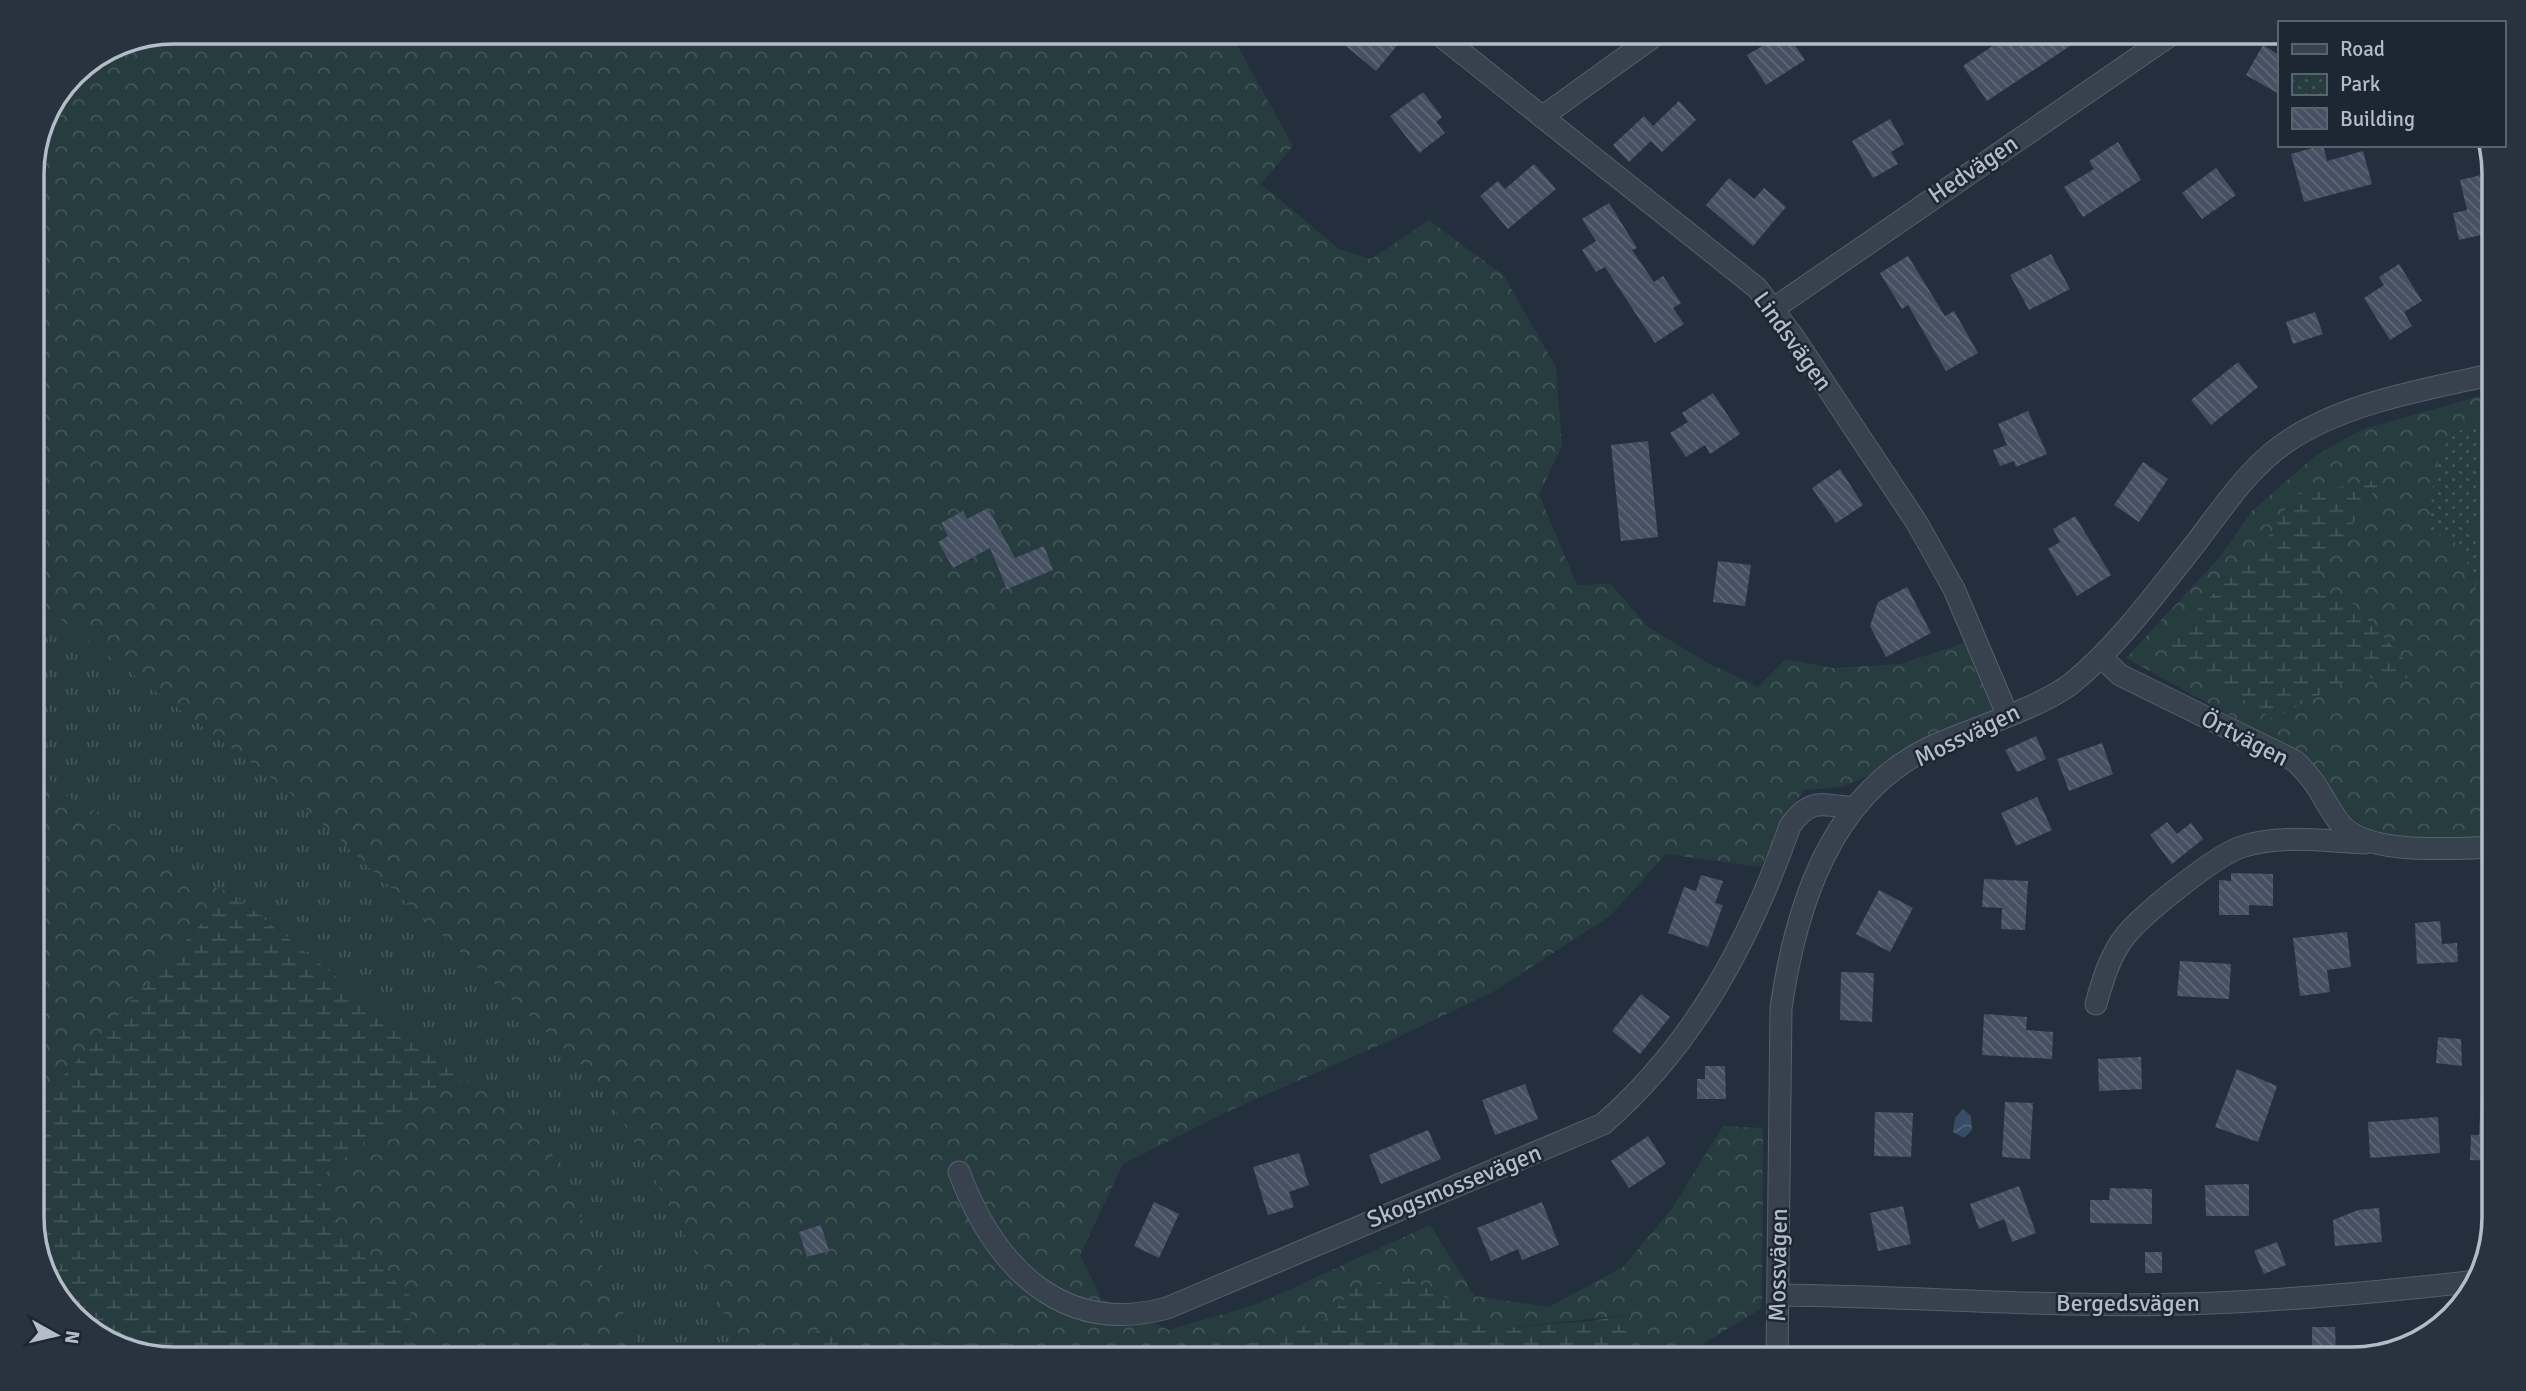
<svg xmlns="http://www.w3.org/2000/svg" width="2526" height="1391" viewBox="0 0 2526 1391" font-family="Signika,sans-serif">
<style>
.grass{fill:url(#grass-tufts)}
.forest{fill:url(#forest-crowns)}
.wetland{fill:url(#wetland-marsh)}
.park{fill:url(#park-dots)}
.pitch{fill:#263c3f}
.water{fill:url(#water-waves)}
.building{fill:url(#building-back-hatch)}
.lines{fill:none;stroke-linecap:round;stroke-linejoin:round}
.minor-casing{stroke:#565f6c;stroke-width:23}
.minor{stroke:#38414e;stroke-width:21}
.labels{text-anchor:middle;stroke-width:5;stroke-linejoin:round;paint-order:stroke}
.street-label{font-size:24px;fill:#b4bcc9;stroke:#1d2633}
.rim{fill:none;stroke:#b4bcc9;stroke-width:3.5}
</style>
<defs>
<pattern id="grass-tufts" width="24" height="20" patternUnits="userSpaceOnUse" patternTransform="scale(1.75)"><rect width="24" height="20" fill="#263c3f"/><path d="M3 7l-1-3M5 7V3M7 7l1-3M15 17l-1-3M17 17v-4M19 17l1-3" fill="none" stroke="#435659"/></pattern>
<pattern id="forest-crowns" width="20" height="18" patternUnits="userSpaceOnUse" patternTransform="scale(1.75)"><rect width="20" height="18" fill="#263c3f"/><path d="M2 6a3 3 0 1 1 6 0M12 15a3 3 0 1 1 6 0" fill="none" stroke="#435659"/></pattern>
<pattern id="wetland-marsh" width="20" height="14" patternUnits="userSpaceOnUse" patternTransform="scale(1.75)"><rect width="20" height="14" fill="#263c3f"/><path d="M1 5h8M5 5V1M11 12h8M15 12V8" fill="none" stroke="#435659"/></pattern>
<pattern id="park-dots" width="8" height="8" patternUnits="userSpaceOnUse" patternTransform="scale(1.75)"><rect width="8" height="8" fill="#263c3f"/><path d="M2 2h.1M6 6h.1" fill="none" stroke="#435659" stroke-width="1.8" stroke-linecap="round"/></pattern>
<pattern id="water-waves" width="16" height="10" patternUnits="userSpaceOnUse" patternTransform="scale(1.75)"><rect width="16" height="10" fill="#394c67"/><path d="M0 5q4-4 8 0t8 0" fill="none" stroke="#53647b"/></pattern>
<pattern id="building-back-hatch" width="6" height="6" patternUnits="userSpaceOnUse" patternTransform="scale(1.75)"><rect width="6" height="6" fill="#455162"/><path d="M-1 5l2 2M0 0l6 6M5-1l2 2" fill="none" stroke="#5d6877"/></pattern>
</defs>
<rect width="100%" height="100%" fill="#242f3e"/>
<!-- grass -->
<path class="grass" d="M32 598 283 787 602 1084 713 1285 743 1359H405L413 1299 371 1136 463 1078 230 892 196 881 132 834 61 793 32 760Z"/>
<!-- forest -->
<path class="forest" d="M174 32H1230L1293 146 1261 184 1339 249 1371 259 1429 220 1504 276 1556 367 1562 446 1539 494 1577 585 1611 584 1648 627 1706 662 1758 687 1786 659 1832 668 1900 664 1964 643 1993 710 1939 732 1874 773 1843 787 1804 790 1777 831 1761 867 1666 854 1610 916 1493 992 1396 1038 1231 1110 1123 1164 1080 1255 1101 1298 1169 1330 1260 1303 1430 1225 1475 1296 1549 1307 1623 1267 1671 1210 1723 1126 1763 1128 1762 1308 1693 1350 1687 1359H1627L1630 1315 1503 1328 1404 1276 1353 1289 1327 1319 1225 1351 1072 1352 1004 1343 860 1346 817 1330 810 1359H743L713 1285 602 1084 283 787 32 598V165L43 119 74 73 120 42Z
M2494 392V424L2458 431 2461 545 2480 599 2494 596V841L2429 842 2374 833 2350 817 2305 760 2278 742 2126 658 2219 558 2252 511 2315 456 2363 429Z
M32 760 61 793 132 834 196 881 230 892 32 1110Z
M463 1078 489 1090 540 1127 644 1359H405L413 1299 336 1223 318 1179 371 1136Z"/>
<!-- wetland -->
<path class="wetland" d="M2382 479 2310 590 2352 603 2422 678H2352L2273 719 2161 645 2263 546 2294 495Z
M230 892 463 1078 371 1136 319 1179 336 1223 413 1299 405 1359H174L103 1341 55 1296 32 1226V1110Z
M1404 1276 1503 1328 1590 1321 1631 1315 1628 1358 810 1359 816 1330 860 1346 1004 1343 1072 1352 1225 1351 1327 1319 1353 1289Z"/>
<!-- park -->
<path class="park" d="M2494 424V596L2480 599 2461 545 2429 530C2431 505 2434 444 2457 432 2467 426 2483 426 2494 424Z"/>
<!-- pitch -->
<path class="pitch" d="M2494 522V584L2486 586 2472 527Z"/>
<!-- water -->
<path class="water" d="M1963 1109 1971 1116 1972 1130 1964 1138 1953 1132 1955 1118Z"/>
<!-- building -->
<path class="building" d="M1329 32H1388L1400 42 1376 71Z
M1786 32 1805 60 1766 85 1747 55Z
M2013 32H2091L1987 101 1963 66Z
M2263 45 2279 55V94L2246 75Z
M1423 92 1442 117 1436 122 1445 133 1419 153 1390 116Z
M1679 101 1696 120 1662 152 1651 141 1629 162 1613 145 1644 116 1653 126Z
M1890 119 1904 144 1891 152 1898 164 1873 178 1852 141Z
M2118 142 2141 180 2083 217 2064 187 2094 169 2089 161Z
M2323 145 2327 161 2363 151 2372 184 2304 202 2291 154Z
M1534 164 1556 189 1508 229 1480 196 1498 181 1505 189Z
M2216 168 2236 195 2202 219 2182 193Z
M2494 172V232L2459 240 2453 213 2467 210 2460 180Z
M1729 178 1754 199 1764 188 1786 207 1753 246 1706 205Z
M1609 203 1637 248 1632 250 1654 282 1663 276 1681 303 1673 308 1684 324 1655 343 1605 267 1596 272 1582 250 1596 241 1582 219Z
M2051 254 2070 289 2029 310 2010 275Z
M1908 256 1945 316 1954 311 1978 353 1946 371 1908 305 1902 309 1880 273Z
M2399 264 2422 301 2404 312 2412 326 2390 340 2364 298 2384 285 2379 277Z
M2315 312 2323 334 2293 344 2286 322Z
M2238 362 2258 387 2211 425 2191 400Z
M1713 393 1740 434 1710 454 1705 445 1686 457 1670 433 1688 422 1682 413Z
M2028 411 2047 454 2016 467 2014 461 2000 466 1993 450 2007 445 1998 424Z
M1648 441 1658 537 1621 541 1611 445Z
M2143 462 2168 479 2139 522 2114 505Z
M1840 469 1863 505 1836 523 1812 488Z
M988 508 1015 558 1044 546 1053 570 1007 589 990 548 953 568 938 542 948 536 941 523 963 511 967 519Z
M2075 516 2111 575 2077 596 2048 549 2060 542 2053 529Z
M1718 561 1751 565 1745 606 1713 602Z
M1907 587 1931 633 1886 657 1870 626 1878 602Z
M2036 736 2046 759 2017 772 2005 750Z
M2102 743 2113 774 2069 791 2057 759Z
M2037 797 2052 830 2016 846 2001 813Z
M2167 822 2177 834 2191 823 2203 839 2172 864 2150 835Z
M2231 873 2273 874V906L2249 905V915H2219V880L2231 881Z
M1701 875 1723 881 1715 903 1723 905 1708 947 1668 933 1684 887 1696 891Z
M1984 879 2028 881 2025 930 2001 929 2002 908 1982 907Z
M1879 890 1913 908 1890 952 1856 934Z
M2440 921 2442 944 2457 943 2458 962 2417 964 2415 923Z
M2347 932 2351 967 2327 970 2330 992 2300 996 2293 938Z
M2180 961 2231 964 2229 999 2177 996Z
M1841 972 1874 973 1872 1022 1840 1020Z
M1641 994 1670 1017 1640 1054 1612 1031Z
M1984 1014 2027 1017 2026 1030 2053 1032 2052 1059 1982 1055Z
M2438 1037 2461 1039 2462 1066 2436 1063Z
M2141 1057 2142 1089 2099 1091 2098 1059Z
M1705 1066H1725L1726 1099H1697V1079H1705Z
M2237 1069 2277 1086 2258 1142 2215 1127Z
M1525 1084 1538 1119 1495 1135 1482 1100Z
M2481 1095H2494V1161L2470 1160 2471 1135H2479Z
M2005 1102 2033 1103 2030 1159 2002 1157Z
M1875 1112 1913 1113 1911 1157 1874 1156Z
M2438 1117 2440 1153 2370 1158 2368 1122Z
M1428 1130 1441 1159 1381 1184 1369 1155Z
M1648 1136 1666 1164 1629 1188 1611 1161Z
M1299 1153 1309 1185 1289 1192 1294 1207 1268 1215 1253 1167Z
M2249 1184V1216H2206L2205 1185Z
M2019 1186 2036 1233 2012 1242 2004 1219 1979 1229 1970 1204Z
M2110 1188 2152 1189V1224L2090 1223V1200H2109Z
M1154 1202 1179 1214 1159 1258 1134 1246Z
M1542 1202 1559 1245 1522 1260 1518 1249 1491 1261 1477 1228Z
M1903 1206 1911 1244 1878 1251 1870 1213Z
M2379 1208 2382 1242 2335 1246 2333 1220 2358 1210Z
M821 1225 829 1251 807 1257 799 1232Z
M2277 1242 2286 1265 2264 1274 2254 1251Z
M2145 1252H2162V1273H2145Z
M2312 1327H2335L2336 1352H2312Z"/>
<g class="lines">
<defs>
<path id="minor" d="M1436 32 1757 288 1795 339 1917 523 1954 589 2007 714
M1542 117 1660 32
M1773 309 2175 32
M2101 657 2120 675 2295 761C2320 785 2321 797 2339 822 2365 857 2454 848 2494 847
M2096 1004C2103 979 2110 955 2126 935 2144 913 2215 856 2241 847 2279 834 2325 841 2365 843
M959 1172C994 1265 1061 1337 1167 1308L1603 1124C1695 1044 1750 940 1790 826 1810 798 1821 804 1852 808
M1778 1295C1914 1296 2050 1308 2186 1304 2283 1301 2381 1292 2477 1281
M1777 1359 1781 1008C1796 905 1831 793 1933 746 1971 729 2042 707 2072 683 2116 647 2153 597 2188 553 2221 512 2247 466 2294 437 2353 401 2428 389 2494 374"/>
</defs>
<!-- minor casing -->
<use href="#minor" class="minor-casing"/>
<!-- minor -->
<use href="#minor" class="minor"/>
</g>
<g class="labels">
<!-- street labels -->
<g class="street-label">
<text transform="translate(1973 169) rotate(-34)" y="8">Hedvägen</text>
<text transform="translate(1793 341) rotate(54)" y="8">Lindsvägen</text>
<text transform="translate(1967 735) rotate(-26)" y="8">Mossvägen</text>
<text transform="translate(2245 738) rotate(27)" y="8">Örtvägen</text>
<text transform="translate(1454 1186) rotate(-22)" y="8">Skogsmossevägen</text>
<text transform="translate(1778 1265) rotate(-89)" y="8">Mossvägen</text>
<text x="2128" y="1311">Bergedsvägen</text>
</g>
</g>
<!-- crop -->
<path d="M0 0H2526V1391H0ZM174 44H2352A130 130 0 0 1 2482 174V1217A130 130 0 0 1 2352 1347H174A130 130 0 0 1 44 1217V174A130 130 0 0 1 174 44Z" fill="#29323f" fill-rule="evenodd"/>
<path class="rim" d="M174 44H2352A130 130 0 0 1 2482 174V1217A130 130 0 0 1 2352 1347H174A130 130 0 0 1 44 1217V174A130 130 0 0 1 174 44Z"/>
<!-- legend -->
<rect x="2278" y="21" width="228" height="126" fill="#1d2633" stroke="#59626f" stroke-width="2"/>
<rect x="2292" y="44" width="35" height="10" fill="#38414e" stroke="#59626f" stroke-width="2"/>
<text x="2340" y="56" font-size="21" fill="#b4bcc9">Road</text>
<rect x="2292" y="74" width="35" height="21" fill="url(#park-dots)" stroke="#59626f" stroke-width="2"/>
<text x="2340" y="91" font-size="21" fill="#b4bcc9">Park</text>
<rect x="2292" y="108" width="35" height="21" fill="url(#building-back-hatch)" stroke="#59626f" stroke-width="2"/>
<text x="2340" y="126" font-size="21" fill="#b4bcc9">Building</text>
<!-- north arrow -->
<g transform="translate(56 1335) rotate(98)" stroke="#1d2633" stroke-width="5" paint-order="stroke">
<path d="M0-5L12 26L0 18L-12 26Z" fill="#b4bcc9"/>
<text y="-10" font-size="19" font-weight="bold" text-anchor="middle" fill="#b4bcc9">N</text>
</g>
</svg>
